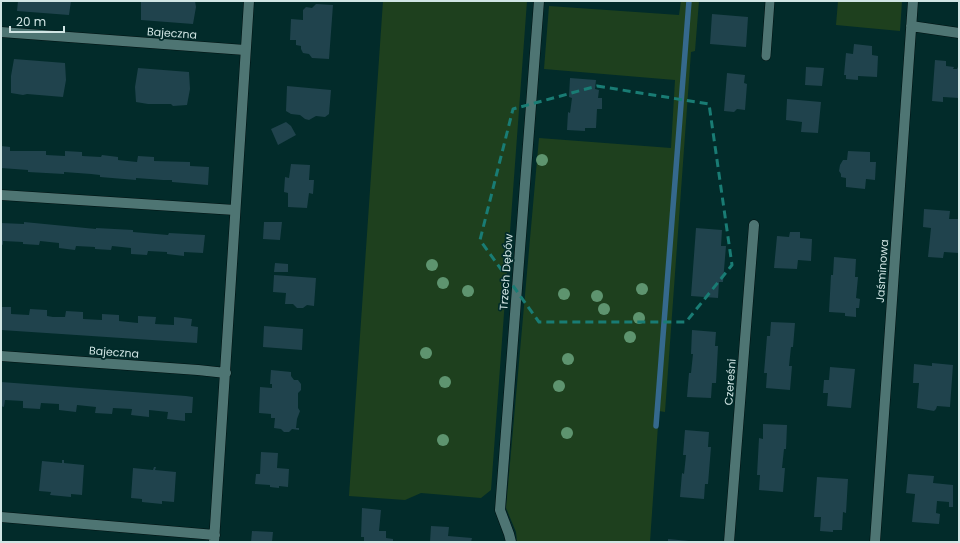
<svg xmlns="http://www.w3.org/2000/svg" width="960" height="543" viewBox="0 0 960 543" font-family="Poppins,sans-serif">
<style>
.green{fill:#1e401e}
.lines{fill:none;stroke-linecap:round;stroke-linejoin:round}
.stream{stroke:#35698d;stroke-width:5.5}
.building{fill:#20434d}
.service-casing{stroke:#011111;stroke-width:10}
.minor-casing{stroke:#011111;stroke-width:11}
.service{stroke:#4e7573;stroke-width:9}
.minor{stroke:#4e7573;stroke-width:10}
.tree{fill:#5e946f}
.marked{fill:none;stroke:#197c74;stroke-width:3;stroke-dasharray:8 5;stroke-linejoin:round}
.labels{text-anchor:middle;stroke-width:3.5;stroke-linejoin:round;paint-order:stroke}
.street-label{font-size:11px;fill:#d1e5e4;stroke:#022b2a}
</style>
<rect width="100%" height="100%" fill="#022b2a"/>
<!-- green -->
<path class="green" d="M383 1H527L491 490 481 498 421 493 405 500 349 496Z
M681 1H699L695 51 691 52 665 412 659 411 650 542H517L516 532 506 508 539 138 671 148 675 80 544 69 549 6 679 15Z
M838 1H902L900 31 836 25Z"/>
<g class="lines">
<!-- stream -->
<path class="stream" d="M656 426 689 1"/>
</g>
<!-- building -->
<path class="building" d="M18 1H71L69 15 17 11Z
M141 1H195L196 7 193 24 141 20Z
M316 4 333 5 329 59 312 58 309 54 303 53 301 49V46L296 45V40H290L291 19 303 20V10L306 7 312 8Z
M712 14 748 17 746 47 710 44Z
M854 44 872 46V55L878 56 877 77 858 76V80L846 79V75H844L846 53 853 54Z
M14 59 65 63 66 80 63 97 27 94 23 95 11 93V76Z
M935 60 946 61V66L954 67 953 69H957L958 67H959V98L943 97V102L932 101Z
M806 67 824 68 822 86 805 85Z
M138 68 189 72 190 89 187 105 173 106 171 104H148L136 102 135 87Z
M727 73 745 75 744 83 747 84 745 110 737 109 734 112 724 111Z
M570 78 596 80 595 89 599 90 598 98H602V109H597L596 128H585V131L567 130 568 112 570 113 572 98 569 97Z
M287 86 331 90 329 114 325 117 316 116 309 120 305 119 300 115 291 114 286 111Z
M787 99 821 102 818 133 801 132 802 122 786 120Z
M286 122 291 126 296 135 278 145 271 129Z
M1 146 10 147V151H46V155L65 156V151L82 152V156L101 157 102 155 118 157V160L137 162 138 156 154 157V161L190 162V166L209 167 208 185 172 182V180H163L136 178V180L100 177V175L91 174 64 172V174L28 172V170L1 168Z
M848 151 870 152V162H876L875 180 866 179 865 189 846 187V178L841 177V174L839 171 840 165 843 160H847Z
M291 164 310 165 309 180H314L313 194 309 193 307 208 288 207V193L284 192 285 177 289 178Z
M924 209 950 211 949 219H959V253L944 252 943 258 928 257 931 228 923 227Z
M24 222 96 229V228L133 230V232L168 235 169 233 205 235 203 253 184 252V256L167 254V252L148 251 147 255 131 254V248L112 246 111 250 95 249V247L76 246 75 250 59 248V243L40 241 39 245 23 244V242L3 241V245L1 244V223L24 224Z
M264 222H282L280 240 263 239Z
M696 228 722 230 721 246H726L723 282H719L718 298 691 296Z
M790 232H800V238L812 239 811 261 798 260 797 269 774 268 777 236 789 237Z
M834 257 856 259 855 277H858L856 298 860 299 859 308H856V317L845 316V313L829 312 831 275H833Z
M275 263 288 264V272H274Z
M274 275 316 278 314 306 307 305 303 308H297L293 304H285L286 293 273 292Z
M1 307H11V314L29 315 30 309 47 310V316L53 317H65L66 311 83 312V319L102 320V314L119 315V321L138 323V316L156 317 155 324 174 325V317L192 319 191 326 198 327 197 343 1 330Z
M771 322 795 323 793 347H791L789 366H792L790 390 766 388 767 373H764L767 336H770Z
M264 326 303 329 302 350 263 347Z
M692 330 716 332 715 346H718L716 383H712L711 398 687 397 689 373H691L693 354H691Z
M932 363 953 365 950 407 937 406 936 409 934 411 917 408 919 383H913L914 364 932 366Z
M830 367 855 369 851 408 827 406 828 393H823L824 380H829Z
M271 370 291 372V376L294 380H298L301 384V390L298 393V408L300 411 297 419 296 428H299V430L292 429 289 432H284L281 429 274 428 275 418H271V414L259 413 260 387 272 388V384H270Z
M1 382 186 396 193 397 192 413H185V421L167 419 168 412 149 410V417L131 415 132 409 113 408 112 414 95 413 96 407 77 405 76 412 59 410V404L41 403 40 409 23 408V401L5 400 4 407 1 406Z
M763 424 787 425 786 449H784L782 468H785L783 492 759 490 760 475H757L759 438 763 439Z
M685 430 709 432 708 447H711L708 484H705L704 499 680 497 682 473 684 474 686 455H683Z
M261 452 278 453 277 468 289 469 288 487 279 486V488L270 487V485L255 484 256 474H260Z
M62 460H64V463L84 465 82 495 71 494V497L50 495 51 492 39 491 42 461 62 463Z
M154 467H156L155 470 176 472 174 502 162 501V504L142 502V499L131 498 133 468 153 470Z
M908 474 934 476 933 483 953 485V507H949V502L937 501 936 513 940 514 939 524 912 522 915 494 906 493Z
M817 477 848 479 846 513 843 512 842 530H833V532L820 531 821 517H814Z
M362 508 381 510 379 531H386V538L393 539V542H364V537H361Z
M431 526 449 527 448 536 472 538 471 542H430Z
M252 531 273 532 272 542H251Z
M668 539 689 541V542H668Z"/>
<g class="lines">
<defs>
<path id="service" d="M766 56 770 1"/>
<path id="minor" d="M911 26 959 33
M1 32 245 50
M1 195 235 210
M1 356 198 370 226 373
M1 517 215 535
M214 542 249 1
M511 542 509 534 500 510 539 1
M729 542 754 225
M875 542 913 1"/>
</defs>
<!-- service casing -->
<use href="#service" class="service-casing"/>
<!-- minor casing -->
<use href="#minor" class="minor-casing"/>
<!-- service -->
<use href="#service" class="service"/>
<!-- minor -->
<use href="#minor" class="minor"/>
</g>
<!-- trees -->
<g class="tree">
<circle cx="542" cy="160" r="6"/>
<circle cx="432" cy="265" r="6"/>
<circle cx="443" cy="283" r="6"/>
<circle cx="642" cy="289" r="6"/>
<circle cx="468" cy="291" r="6"/>
<circle cx="564" cy="294" r="6"/>
<circle cx="597" cy="296" r="6"/>
<circle cx="604" cy="309" r="6"/>
<circle cx="639" cy="318" r="6"/>
<circle cx="630" cy="337" r="6"/>
<circle cx="426" cy="353" r="6"/>
<circle cx="568" cy="359" r="6"/>
<circle cx="445" cy="382" r="6"/>
<circle cx="559" cy="386" r="6"/>
<circle cx="567" cy="433" r="6"/>
<circle cx="443" cy="440" r="6"/>
</g>
<!-- marked area -->
<path class="marked" d="M597 86 709 104 732 265 686 322H539L480 240 513 109Z"/>
<g class="labels">
<!-- street labels -->
<g class="street-label">
<text transform="translate(172 33) rotate(4)" y="4">Bajeczna</text>
<text transform="translate(882 271) rotate(-86)" y="4">Jaśminowa</text>
<text transform="translate(506 272) rotate(-86)" y="4">Trzech Dębów</text>
<text transform="translate(114 352) rotate(4)" y="4">Bajeczna</text>
<text transform="translate(730 382) rotate(-86)" y="4">Czereśni</text>
</g>
</g>
<!-- border -->
<rect width="960" height="543" fill="none" stroke="#d1e5e4" stroke-width="4"/>
<!-- scale -->
<path d="M10 26v6h54v-6" fill="none" stroke="#d1e5e4" stroke-width="2"/>
<text x="16" y="26" font-size="12" fill="#d1e5e4" stroke="#022b2a" stroke-width="3" paint-order="stroke">20 m</text>
</svg>
